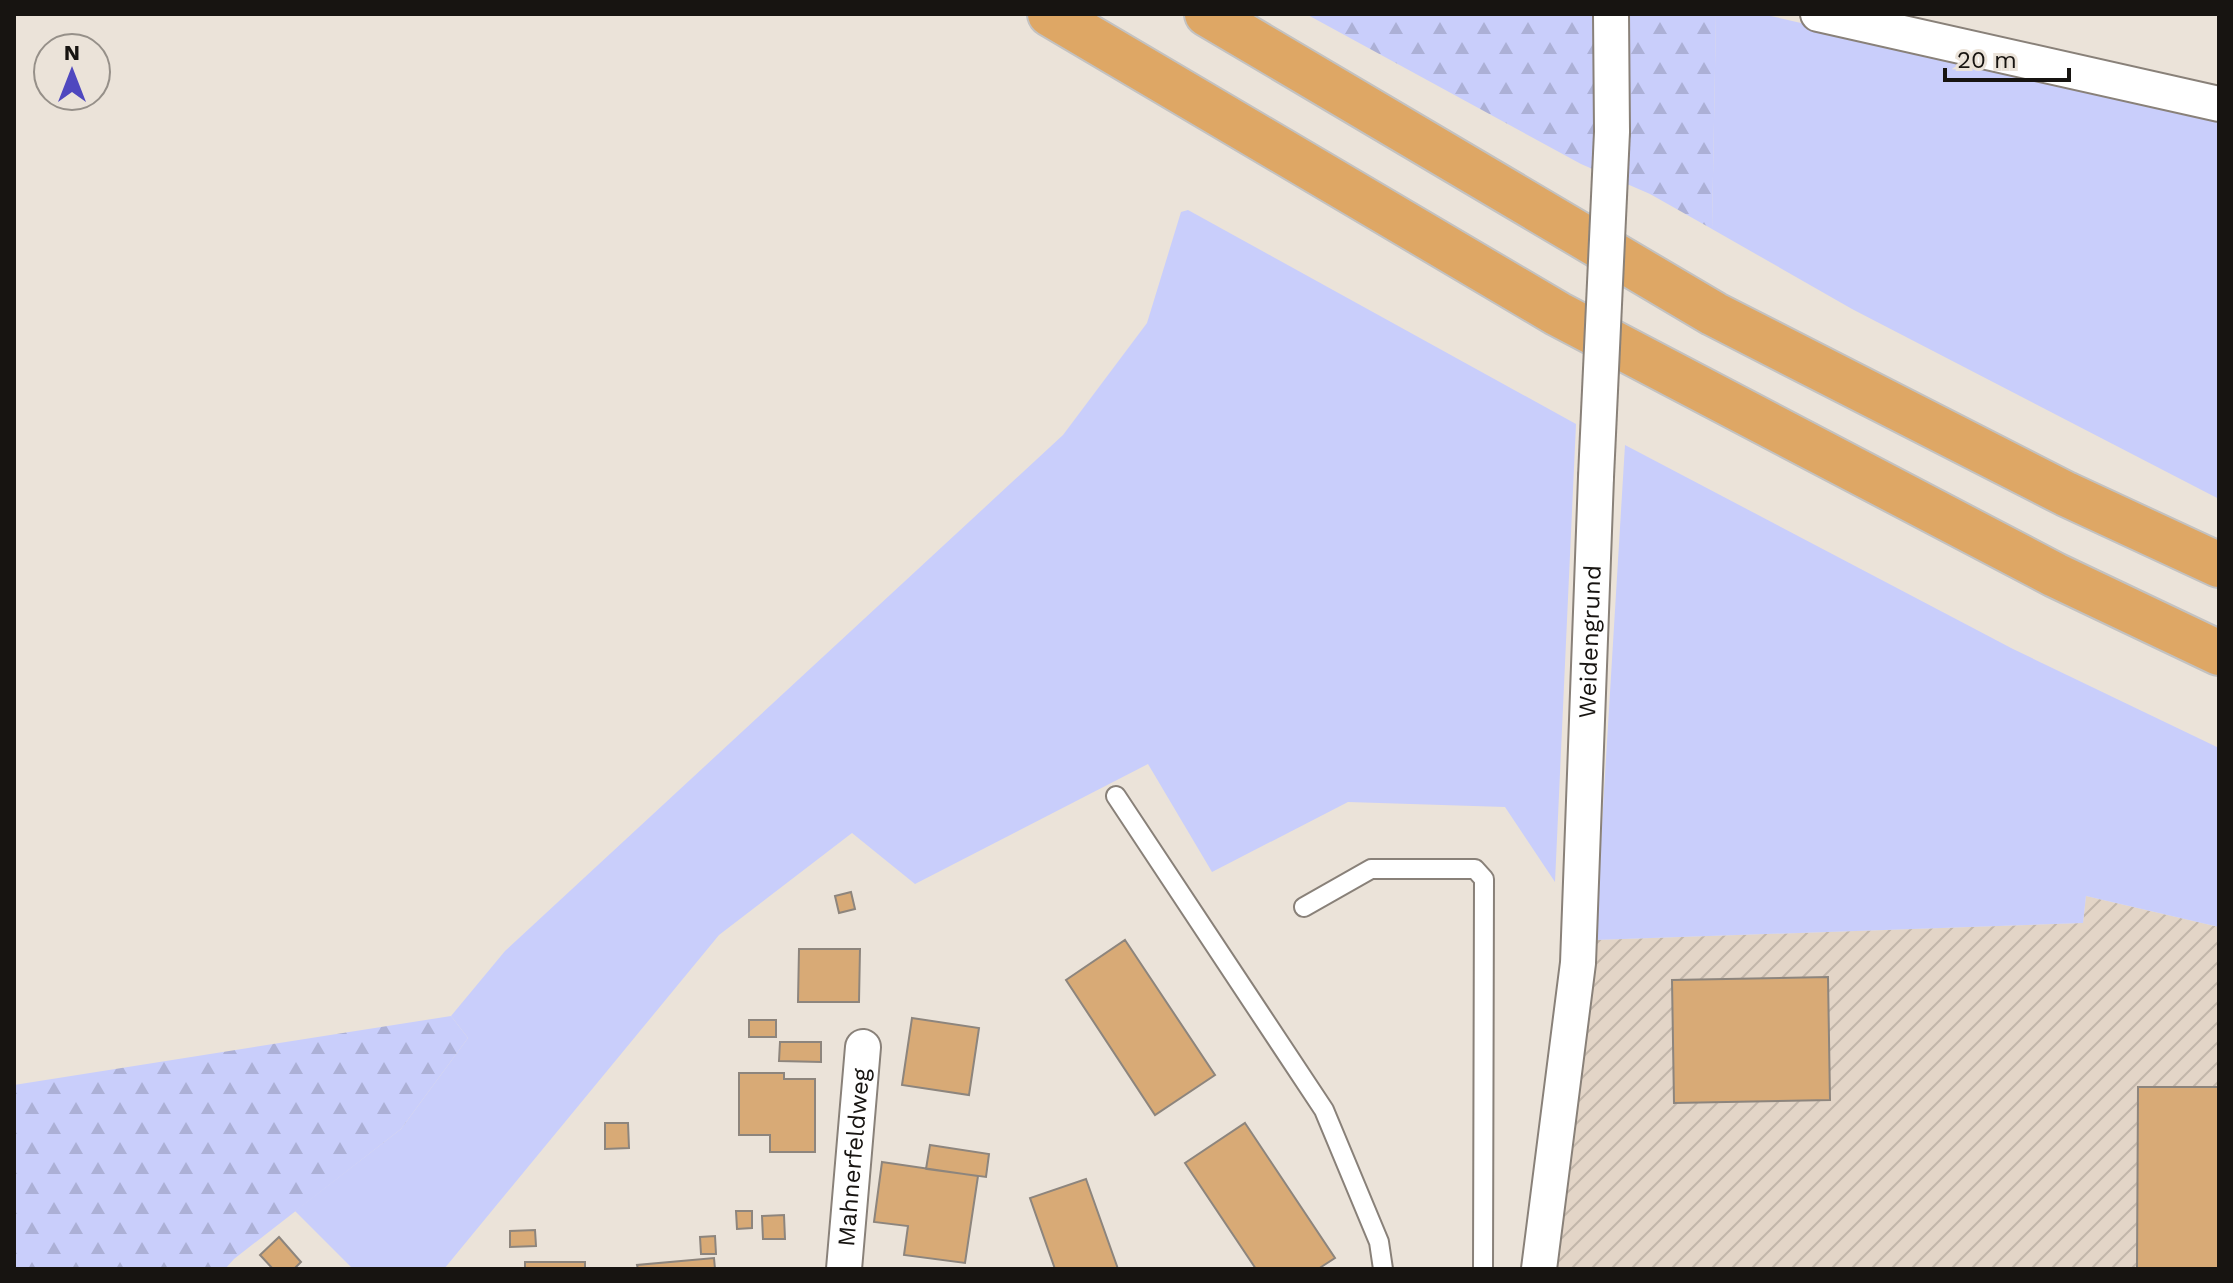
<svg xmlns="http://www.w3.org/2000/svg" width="2233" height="1283" viewBox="0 0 2233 1283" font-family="'Work Sans',sans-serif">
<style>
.industrial{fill:url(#industrial-furrows)}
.grass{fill:#c9cefb}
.forest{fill:url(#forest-firs)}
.building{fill:#d8aa76;stroke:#8d857d;stroke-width:2}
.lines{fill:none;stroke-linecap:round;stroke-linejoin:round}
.service-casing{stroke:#898179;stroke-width:22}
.minor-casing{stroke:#898179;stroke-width:38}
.motorway-casing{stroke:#c3c2c1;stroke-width:48}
.service{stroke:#fff;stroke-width:18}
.minor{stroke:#fff;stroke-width:34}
.motorway{stroke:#dea765;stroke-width:44}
.minor-bridge-casing{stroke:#898179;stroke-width:38;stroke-linecap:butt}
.minor-bridge{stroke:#fff;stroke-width:34}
.labels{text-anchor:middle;stroke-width:7;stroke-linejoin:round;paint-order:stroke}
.street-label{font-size:24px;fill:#171411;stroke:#ebe3d9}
</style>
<defs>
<pattern id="industrial-furrows" width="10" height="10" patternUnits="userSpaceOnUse" patternTransform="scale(2)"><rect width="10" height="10" fill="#e3d5c7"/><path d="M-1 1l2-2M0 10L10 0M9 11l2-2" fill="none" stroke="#c2b6aa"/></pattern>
<pattern id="forest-firs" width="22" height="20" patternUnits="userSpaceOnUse" patternTransform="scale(2)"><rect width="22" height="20" fill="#c9cefb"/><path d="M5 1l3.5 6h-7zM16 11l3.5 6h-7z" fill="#acb0d6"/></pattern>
</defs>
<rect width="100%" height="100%" fill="#ebe3d9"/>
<!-- industrial -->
<path class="industrial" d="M2086 896 2219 927V1269H1556L1595 940 2083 923Z"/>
<!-- grass -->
<path class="grass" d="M1716 14H1762L2219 118V499L1852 309 1712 229Z
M1188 210 1576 424 1555 882 1505 807 1348 802 1212 872 1148 764 915 884 852 833 719 935 444 1269H353L295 1211 401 1129 468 1038 451 1016 505 951 1063 435 1147 323 1181 212Z
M1625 445 2013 649 2219 748V927L2086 896 2083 923 1595 940Z"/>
<!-- forest -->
<path class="forest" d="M1306 14H1716L1712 229 1650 194 1581 164Z
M451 1016 468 1038 401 1129 234 1259 225 1269H14V1085Z"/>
<!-- building -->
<path class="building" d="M851 892 855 909 839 913 835 896Z
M1125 940 1215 1075 1155 1115 1066 980Z
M799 949H860L859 1002H798Z
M1828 977 1830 1100 1674 1103 1672 980Z
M912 1018 979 1028 969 1095 902 1085Z
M749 1020H776V1037H749Z
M780 1042H821V1062L779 1061Z
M739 1073H784V1079H815V1152H770V1135H739Z
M2138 1087H2219V1269H2137Z
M605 1123H628L629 1148 605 1149Z
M1245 1123 1335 1258 1318 1269H1256L1185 1163Z
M930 1145 989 1154 986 1177 926 1169Z
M882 1162 978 1176 965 1263 904 1255 908 1226 874 1222Z
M1086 1179 1118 1269H1055L1030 1198Z
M736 1211H752V1228L737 1229Z
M784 1215 785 1239H763L762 1216Z
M535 1230 536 1246 510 1247V1231Z
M715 1236 716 1254H701L700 1237Z
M279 1237 301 1262 294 1269H273L260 1255Z
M714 1258 715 1269H638L637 1265Z
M525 1262H585V1269H525Z"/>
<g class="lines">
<defs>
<path id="service" d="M1116 796 1324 1110 1379 1242 1383 1269
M1304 907 1371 869H1475L1484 879 1483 1269"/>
<g id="minor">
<path d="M1611 14 1612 132"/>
<path d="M1818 14 2219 104"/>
<path id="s1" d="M844 1269 863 1047"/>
<path id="s2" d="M1539 1269 1578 963 1596 477"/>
</g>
<path id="motorway" d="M1050 14 1558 314 2055 575 2219 653
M1207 14 1714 314 2066 494 2219 565"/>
</defs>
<!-- service casing -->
<use href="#service" class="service-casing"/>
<!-- minor casing -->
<use href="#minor" class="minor-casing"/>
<!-- motorway casing -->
<use href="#motorway" class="motorway-casing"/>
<!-- service -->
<use href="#service" class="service"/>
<!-- minor -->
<use href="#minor" class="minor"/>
<!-- motorway -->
<use href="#motorway" class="motorway"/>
<defs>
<path id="minor-bridge" d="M1596 477 1612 132"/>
</defs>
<!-- minor-bridge casing -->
<use href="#minor-bridge" class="minor-bridge-casing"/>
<!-- minor-bridge -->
<use href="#minor-bridge" class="minor-bridge"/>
</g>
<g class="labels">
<!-- street labels -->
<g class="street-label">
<text dy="8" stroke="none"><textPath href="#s2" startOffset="630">Weidengrund</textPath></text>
<text dy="8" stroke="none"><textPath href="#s1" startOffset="112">Mahnerfeldweg</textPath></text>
</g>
</g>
<!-- border -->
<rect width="2233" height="1283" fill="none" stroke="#171411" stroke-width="32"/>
<!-- north arrow -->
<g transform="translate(72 72)"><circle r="38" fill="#ebe3d9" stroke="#969089" stroke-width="2"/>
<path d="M0-6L14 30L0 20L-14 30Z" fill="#4f48bf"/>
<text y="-12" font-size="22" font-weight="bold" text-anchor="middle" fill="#171411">N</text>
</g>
<!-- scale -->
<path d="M1945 68v12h124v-12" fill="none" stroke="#171411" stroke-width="4"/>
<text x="1957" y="68" font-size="24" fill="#171411" stroke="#ebe3d9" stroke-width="6" paint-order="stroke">20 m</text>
</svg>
